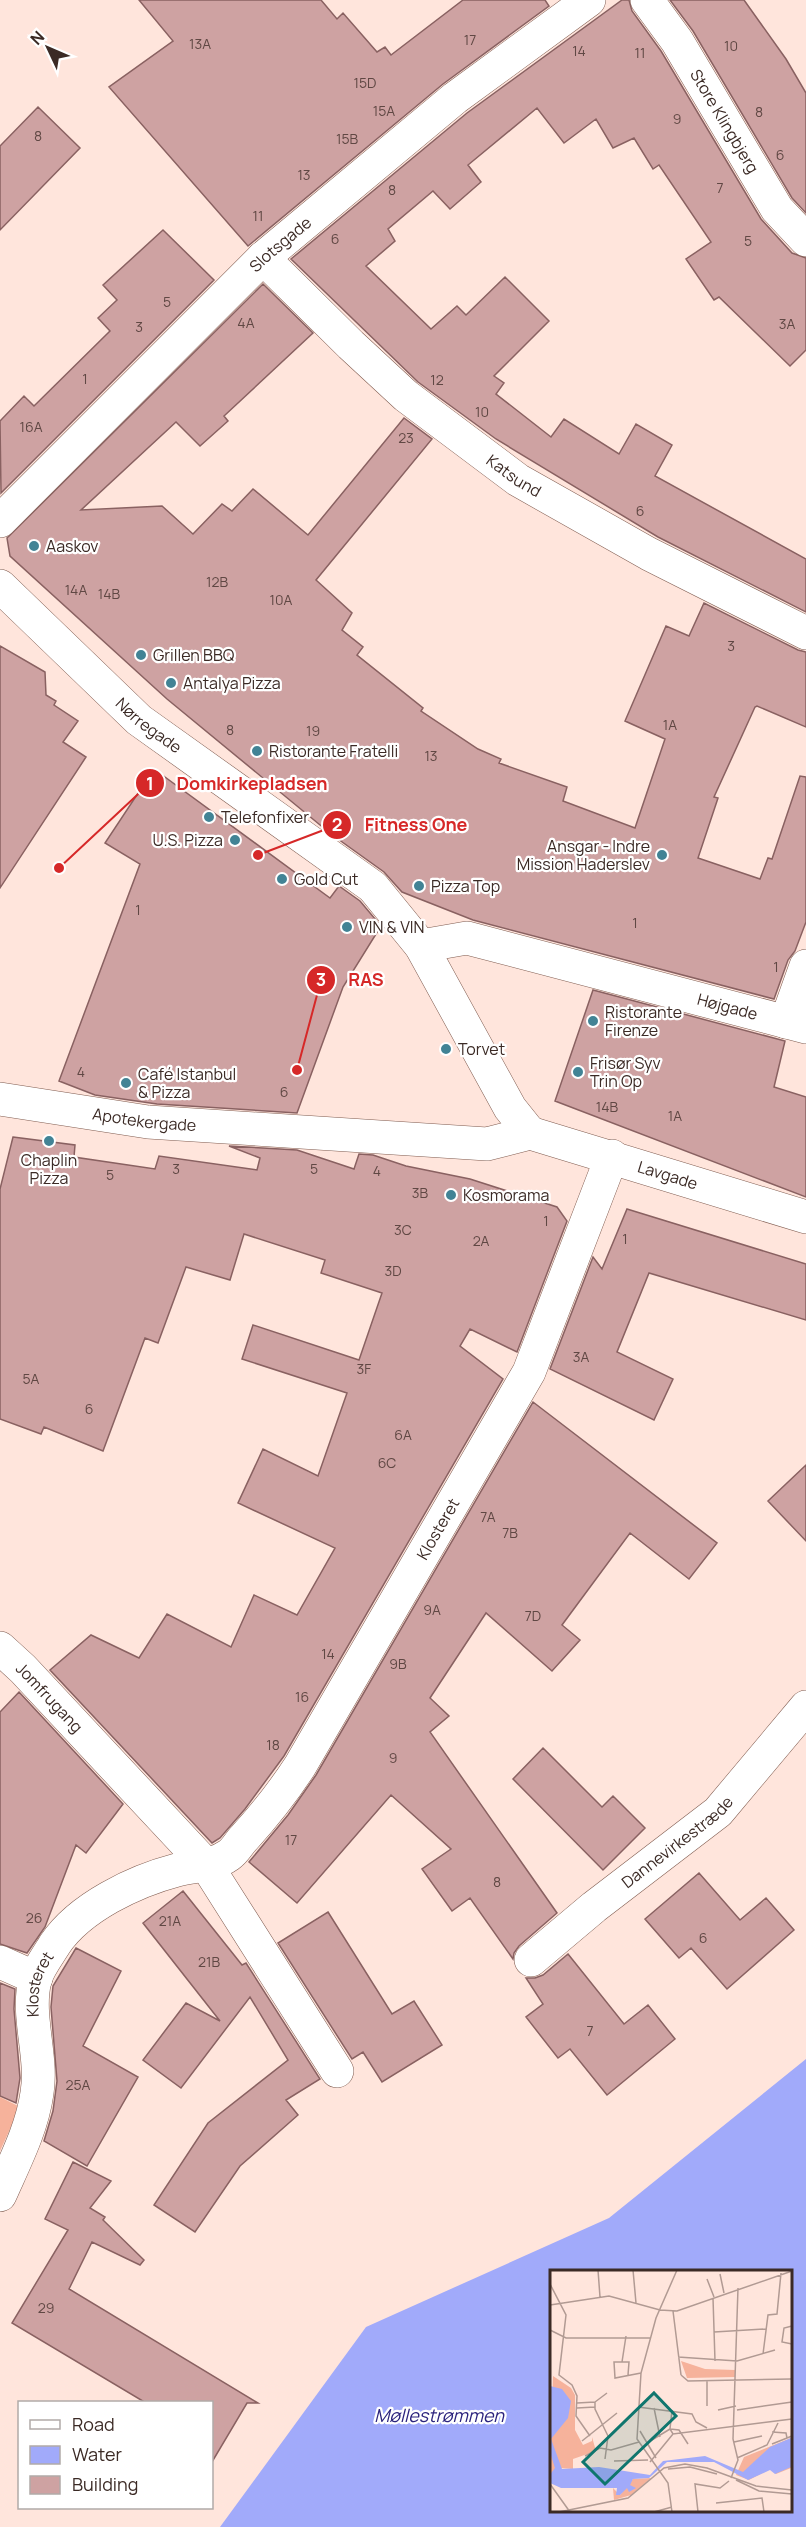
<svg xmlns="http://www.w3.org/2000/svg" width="806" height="2527" viewBox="0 0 806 2527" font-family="Manrope,sans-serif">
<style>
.green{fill:#f6b29b}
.water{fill:#a1aafa;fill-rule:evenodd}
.building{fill:#cea2a2;stroke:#896161;stroke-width:1.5}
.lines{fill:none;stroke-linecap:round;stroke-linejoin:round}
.street-casing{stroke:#815d51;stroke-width:34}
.street{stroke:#fff;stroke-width:33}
.poi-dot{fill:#428395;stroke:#fff;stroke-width:2}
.labels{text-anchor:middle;stroke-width:4.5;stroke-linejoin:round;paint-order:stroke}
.number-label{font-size:14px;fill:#604844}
.street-label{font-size:16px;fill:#3b2a25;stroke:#fff}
.poi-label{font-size:16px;fill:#3b2a25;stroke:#fff;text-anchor:start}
.water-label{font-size:18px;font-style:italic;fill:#2b237d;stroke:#fff}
.inset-river{fill:none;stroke:#a1aafa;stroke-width:3}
.inset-road{fill:none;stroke:#b19a93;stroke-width:1.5}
.view{fill:#0f766e;fill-opacity:0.15;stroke:#0f766e;stroke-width:3}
.inset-edge{fill:none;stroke:#3b2a25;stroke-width:3}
.leader{fill:none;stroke:#d62828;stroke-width:2}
.callout-dot{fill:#d62828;stroke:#fff;stroke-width:2}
.mark-label{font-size:18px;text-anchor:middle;font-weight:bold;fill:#fff}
.callout-label{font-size:18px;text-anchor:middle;font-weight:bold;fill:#d62828;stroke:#fff;stroke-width:4.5;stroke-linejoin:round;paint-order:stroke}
</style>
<rect width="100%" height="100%" fill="#ffe5dc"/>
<!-- green -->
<path class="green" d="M0 2097 20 2107 0 2151Z"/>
<!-- water -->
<path class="water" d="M806 2059V2527H220L366 2327 609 2218ZM551 2272H790V2510H551Z"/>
<!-- building -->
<path class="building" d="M139 0H321L337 19 343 13 377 52 385 47 391 55 463 0H545L549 6 443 84 248 246 109 87 173 41Z
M622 0H629L632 11 661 51 761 219 792 253 806 258V350L790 366 719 297 714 300 686 259 711 242 659 165 653 169 634 138 613 148 596 119 564 143 537 108 468 165 481 182 450 209 433 191 388 229 395 241 366 266 431 329 457 306 466 315 505 277 549 321 494 376 504 383 496 394 551 437 564 419 619 454 636 424 672 445 655 476 806 559V612L658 537 496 439 418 382 291 259 467 113Z
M670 0H744L786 59 806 93V213L792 198 693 31Z
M38 107 80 148 0 230V146Z
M163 230 214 280 1 493 0 421 24 396 34 406 110 331 98 318 117 300 103 285Z
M263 284 313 333 224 416 228 421 200 446 176 422 81 510 162 506 193 534 222 504 232 511 253 489 308 535 404 418 432 439 316 580 352 613 342 630 363 647 357 655 423 708 421 711 478 749 501 759 499 763 567 787 563 801 635 828 665 739 625 721 666 626 689 636 704 603 798 650 806 652V727L757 706 755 707 714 797 718 798 698 858 760 879 768 858 772 859 800 776 806 777V922L795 951 788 960 774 999 473 920 402 892 384 872 331 834 167 699 10 556 7 538Z
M0 646 45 672 46 695 56 701 54 705 78 721 63 742 86 757 0 888Z
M154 769 330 898 339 886 360 901 381 926 343 987 297 1113 157 1104 95 1095 59 1081 140 864 105 843Z
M593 990 785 1041 774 1087 806 1097V1197L555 1101Z
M13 1137 75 1145 74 1157 155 1169 159 1156 257 1170 260 1158 229 1146 297 1150 354 1169 359 1154 373 1155 406 1166 470 1179 557 1207 567 1221 517 1352 470 1329 460 1346 503 1379 284 1756 245 1809 220 1838 212 1843 50 1670 91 1635 139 1658 167 1614 231 1647 254 1595 297 1615 335 1548 238 1503 263 1449 318 1476 347 1393 242 1359 253 1325 359 1360 382 1293 321 1273 325 1260 244 1234 230 1280 186 1267 158 1343 145 1338 103 1451 44 1427 41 1434 0 1419V1189Z
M627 1209 806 1264V1320L649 1273 617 1352 673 1379 654 1420 550 1369 593 1257 602 1269Z
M533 1402 717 1543 689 1579 630 1533 562 1625 580 1640 552 1671 486 1613 430 1698 449 1716 430 1732 557 1913 519 1946 514 1953 513 1959 470 1898 452 1911 422 1869 451 1849 391 1795 297 1903 249 1862 288 1815 316 1775Z
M806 1465V1541L768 1501Z
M19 1692 123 1804 86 1853 76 1845 45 1927 27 1953 0 1944V1712Z
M543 1748 602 1807 613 1796 645 1828 603 1870 513 1779Z
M699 1873 740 1920 766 1898 794 1930 727 1989 691 1948 679 1958 645 1919Z
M183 1891 242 1965 246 1963 320 2079 286 2100 298 2115 240 2166 195 2232 154 2205 208 2123 288 2060 250 1997 181 2088 143 2060 186 2003 220 2021 143 1923Z
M328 1912 392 2014 414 2001 442 2045 382 2082 363 2052 352 2059 278 1943Z
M76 1948 121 1971 83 2046 138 2077 87 2166 44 2141 53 2111 57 2081 51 2007 53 1986Z
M568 1954 624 2024 648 2005 675 2039 607 2095 570 2049 558 2058 526 2017 543 2004 526 1978H535L543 1975Z
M0 1983 15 1989 14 2009 20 2078 16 2103 0 2096Z
M73 2162 111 2181 90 2208 105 2217 103 2220 144 2260 140 2265 92 2242 69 2289 258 2403H247L212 2462V2403H146L12 2323 68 2230 45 2219Z"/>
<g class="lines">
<defs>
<g id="street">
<path id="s1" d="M647 0 677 41 777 209 806 240"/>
<path id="s2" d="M263 258 351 345 406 396 518 480 649 554 806 633"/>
<path id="s3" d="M0 521 263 258 455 98 589 0"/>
<path id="s4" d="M0 586 139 720 373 887 421 946 510 1108 530 1133"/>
<path id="s5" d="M421 946 467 938 806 1027"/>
<path d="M786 1022 806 966"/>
<path id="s6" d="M0 1099 148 1122 487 1144 530 1133"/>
<path id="s7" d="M530 1133 806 1217"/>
<path id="s8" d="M0 1648 23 1669 207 1866 337 2071"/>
<path id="s9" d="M531 1960 594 1907 718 1812 806 1707"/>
<path d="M0 1962 36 1978"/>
<path id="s10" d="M0 2195C14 2163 32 2129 37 2093 43 2056 26 2016 35 1980 38 1968 49 1954 55 1944 80 1907 135 1881 177 1870 196 1865 212 1867 229 1855 235 1851 239 1843 244 1838 265 1815 283 1792 300 1766L529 1372 612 1156"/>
</g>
</defs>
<!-- street casing -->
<use href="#street" class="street-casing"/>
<!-- street -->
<use href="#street" class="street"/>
</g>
<!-- markers -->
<g class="poi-dot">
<circle cx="34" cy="546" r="6"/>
<circle cx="141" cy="655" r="6"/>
<circle cx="171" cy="683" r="6"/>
<circle cx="257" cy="751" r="6"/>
<circle cx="209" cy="817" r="6"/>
<circle cx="235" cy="840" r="6"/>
<circle cx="662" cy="855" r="6"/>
<circle cx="282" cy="879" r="6"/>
<circle cx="419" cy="886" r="6"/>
<circle cx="347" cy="927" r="6"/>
<circle cx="593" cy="1021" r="6"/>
<circle cx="446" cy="1049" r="6"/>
<circle cx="578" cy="1072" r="6"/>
<circle cx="126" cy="1083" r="6"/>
<circle cx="49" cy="1141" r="6"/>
<circle cx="451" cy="1195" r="6"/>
</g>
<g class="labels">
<!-- number labels -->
<g class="number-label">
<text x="470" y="45">17</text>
<text x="200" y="49">13A</text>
<text x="731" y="51">10</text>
<text x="579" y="56">14</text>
<text x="640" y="58">11</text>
<text x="365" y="88">15D</text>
<text x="384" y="116">15A</text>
<text x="759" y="117">8</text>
<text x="677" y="124">9</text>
<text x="38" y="141">8</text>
<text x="347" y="144">15B</text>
<text x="780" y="160">6</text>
<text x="304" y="180">13</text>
<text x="720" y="193">7</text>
<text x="392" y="195">8</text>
<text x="258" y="221">11</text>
<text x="335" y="244">6</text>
<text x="748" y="246">5</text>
<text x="167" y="307">5</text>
<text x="246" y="328">4A</text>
<text x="787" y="329">3A</text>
<text x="139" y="332">3</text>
<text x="85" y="384">1</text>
<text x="437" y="385">12</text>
<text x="482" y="417">10</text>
<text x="31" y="432">16A</text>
<text x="406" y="443">23</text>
<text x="640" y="516">6</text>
<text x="217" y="587">12B</text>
<text x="76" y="595">14A</text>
<text x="109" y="599">14B</text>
<text x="281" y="605">10A</text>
<text x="731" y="651">3</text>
<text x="670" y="730">1A</text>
<text x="230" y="735">8</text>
<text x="313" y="736">19</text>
<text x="431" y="761">13</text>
<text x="138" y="915">1</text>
<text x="635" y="928">1</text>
<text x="776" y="972">1</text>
<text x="81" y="1077">4</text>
<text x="284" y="1097">6</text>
<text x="607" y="1112">14B</text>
<text x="675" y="1121">1A</text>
<text x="176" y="1174">3</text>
<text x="314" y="1174">5</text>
<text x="377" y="1176">4</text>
<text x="110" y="1180">5</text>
<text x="420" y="1198">3B</text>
<text x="546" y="1226">1</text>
<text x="403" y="1235">3C</text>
<text x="625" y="1244">1</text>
<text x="481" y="1246">2A</text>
<text x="393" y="1276">3D</text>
<text x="581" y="1362">3A</text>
<text x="364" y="1374">3F</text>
<text x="31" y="1384">5A</text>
<text x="89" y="1414">6</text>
<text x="403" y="1440">6A</text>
<text x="387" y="1468">6C</text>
<text x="488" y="1522">7A</text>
<text x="510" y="1538">7B</text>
<text x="432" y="1615">9A</text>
<text x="533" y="1621">7D</text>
<text x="328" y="1659">14</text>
<text x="398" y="1669">9B</text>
<text x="302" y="1702">16</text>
<text x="273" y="1750">18</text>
<text x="393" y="1763">9</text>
<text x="291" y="1845">17</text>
<text x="497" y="1887">8</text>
<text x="34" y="1923">26</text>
<text x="170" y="1926">21A</text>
<text x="703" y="1943">6</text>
<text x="209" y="1967">21B</text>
<text x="590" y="2036">7</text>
<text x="78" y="2090">25A</text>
<text x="46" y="2313">29</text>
</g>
<!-- street labels -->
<g class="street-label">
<text dy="6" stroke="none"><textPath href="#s1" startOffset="144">Store Klingbjerg</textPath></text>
<text dy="6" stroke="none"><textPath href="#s3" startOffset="394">Slotsgade</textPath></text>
<text dy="6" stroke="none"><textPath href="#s2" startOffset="333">Katsund</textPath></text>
<text dy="6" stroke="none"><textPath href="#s4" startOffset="204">Nørregade</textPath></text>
<text dy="6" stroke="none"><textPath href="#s5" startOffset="316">Højgade</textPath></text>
<text dy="6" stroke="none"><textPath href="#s6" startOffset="146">Apotekergade</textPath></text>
<text dy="6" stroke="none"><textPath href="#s7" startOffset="144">Lavgade</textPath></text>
<text dy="6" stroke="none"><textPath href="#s10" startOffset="852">Klosteret</textPath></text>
<text dy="6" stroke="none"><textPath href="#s8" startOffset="70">Jomfrugang</textPath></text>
<text dy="6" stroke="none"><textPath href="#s9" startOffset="188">Dannevirkestræde</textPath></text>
<text dy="6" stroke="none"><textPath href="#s10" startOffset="219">Klosteret</textPath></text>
</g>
<!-- poi labels -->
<g class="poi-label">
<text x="46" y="552">Aaskov</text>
<text x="153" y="661">Grillen BBQ</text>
<text x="183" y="689">Antalya Pizza</text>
<text x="269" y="757">Ristorante Fratelli</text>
<text x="221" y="823">Telefonfixer</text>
<text x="223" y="846" text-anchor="end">U.S. Pizza</text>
<text x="650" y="852" text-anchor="end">Ansgar - Indre<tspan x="650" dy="18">Mission Haderslev</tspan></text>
<text x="294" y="885">Gold Cut</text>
<text x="431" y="892">Pizza Top</text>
<text x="359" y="933">VIN &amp; VIN</text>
<text x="605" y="1018">Ristorante<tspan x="605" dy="18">Firenze</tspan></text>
<text x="458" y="1055">Torvet</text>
<text x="590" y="1069">Frisør Syv<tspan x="590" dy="18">Trin Op</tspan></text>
<text x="138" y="1080">Café Istanbul<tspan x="138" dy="18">&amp; Pizza</tspan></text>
<text x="49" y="1166" text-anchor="middle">Chaplin<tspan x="49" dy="18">Pizza</tspan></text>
<text x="463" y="1201">Kosmorama</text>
</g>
<!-- water labels -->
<g class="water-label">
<text x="439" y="2422">Møllestrømmen</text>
</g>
</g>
<!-- overview -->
<g transform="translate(550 2270)">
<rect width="242" height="242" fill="#ffe5dc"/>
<path d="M131 91 155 99 185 100V107L137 108ZM3 106 21 118 25 125V160L33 175 42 171V167L46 181 23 189V199L10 198 0 204ZM241 168V198L226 204 220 199 199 210 186 205 194 187ZM101 208 81 225 64 230 63 218 70 225 83 209Z" fill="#f6b29b"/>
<path d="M0 116 12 119 21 131 18 148 1 169 12 199 49 197 100 205 113 191 155 186 193 202 220 177 241 168V197L225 204 220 200 198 210 164 192H117L99 208 83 209 80 215 86 218 79 222 77 218 70 225H66L67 218H11L0 213 5 198 0 182Z" fill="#a1aafa"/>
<path class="inset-river" d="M0 149 16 132M0 156 19 130M0 172 8 198 0 209M0 207 7 198 0 176"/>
<path class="inset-road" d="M48 0 50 27M83 0 86 33M170 4 174 23M157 9 164 27M0 14 16 45 9 105 22 115 27 126 26 146 40 166M163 28 165 91M0 35 59 26 110 40 127 41 242 1M123 41 131 105M242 56 234 58 232 72 242 74M0 60 16 68H101M164 62 216 59M213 84 218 45 227 44 231 3M128 87 187 91 225 80M72 92 76 66M78 105 79 92H64L65 108 91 103M131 105 138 111 241 109M157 110V136M27 133 45 132M88 137 142 144 146 152 157 158M27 138 45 137M104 138 110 167M168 140 186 136M187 140 242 132M120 159 123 164 242 149M120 159 129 160 138 174M120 159 122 140M90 161 106 188M222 162 236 163 237 168M32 171 67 143M184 172 212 166M97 173 120 159M222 174 242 166M35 186 50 178 61 180 89 172M187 188 217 175 228 153M55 189 58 166 45 139V132L57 123M64 191 98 190M100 192 123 164M118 199 140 197 167 204M181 208 188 190 183 169 188 18M186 210 209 221 242 224M0 214 20 242M166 233 212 228 214 242M9 242 78 228 114 198 135 194 157 198 206 216 242 220M104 242 122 237M122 242 118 213 87 169 91 103 106 48 127 0M148 242 145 214 170 218 179 211"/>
<path class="view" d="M104 123 126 146 55 214 33 192Z"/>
<rect width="242" height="242" class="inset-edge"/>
</g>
<!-- callouts -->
<path class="leader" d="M59 868L150 783M258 855L337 825M297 1070L321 980"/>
<g class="callout-dot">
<circle cx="59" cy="868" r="6"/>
<circle cx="258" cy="855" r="6"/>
<circle cx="297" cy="1070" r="6"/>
<circle cx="150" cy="783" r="15"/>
<circle cx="337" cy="825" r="15"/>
<circle cx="321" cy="980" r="15"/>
</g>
<g class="mark-label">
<text x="150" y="790">1</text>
<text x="337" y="831">2</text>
<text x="321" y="986">3</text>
</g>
<g class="callout-label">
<text x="252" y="790">Domkirkepladsen</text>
<text x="416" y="831">Fitness One</text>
<text x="366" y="986">RAS</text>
</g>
<!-- legend -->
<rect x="18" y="2401" width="195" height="108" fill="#ffffff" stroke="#b1aaa8" stroke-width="1.5"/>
<rect x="30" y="2420" width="30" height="9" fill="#ffffff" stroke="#b1aaa8" stroke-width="1.5"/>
<text x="72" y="2431" font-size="18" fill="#3b2a25">Road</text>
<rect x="30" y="2446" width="30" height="18" fill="#a1aafa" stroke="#b1aaa8" stroke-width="1.5"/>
<text x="72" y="2461" font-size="18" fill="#3b2a25">Water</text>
<rect x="30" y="2476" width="30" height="18" fill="#cea2a2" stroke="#b1aaa8" stroke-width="1.5"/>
<text x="72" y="2491" font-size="18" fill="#3b2a25">Building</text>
<!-- north arrow -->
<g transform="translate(48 48) rotate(314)" stroke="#ffffff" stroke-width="4.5" paint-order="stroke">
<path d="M0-4.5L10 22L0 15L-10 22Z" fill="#3b2a25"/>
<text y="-9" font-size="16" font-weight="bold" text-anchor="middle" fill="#3b2a25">N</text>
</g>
</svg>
